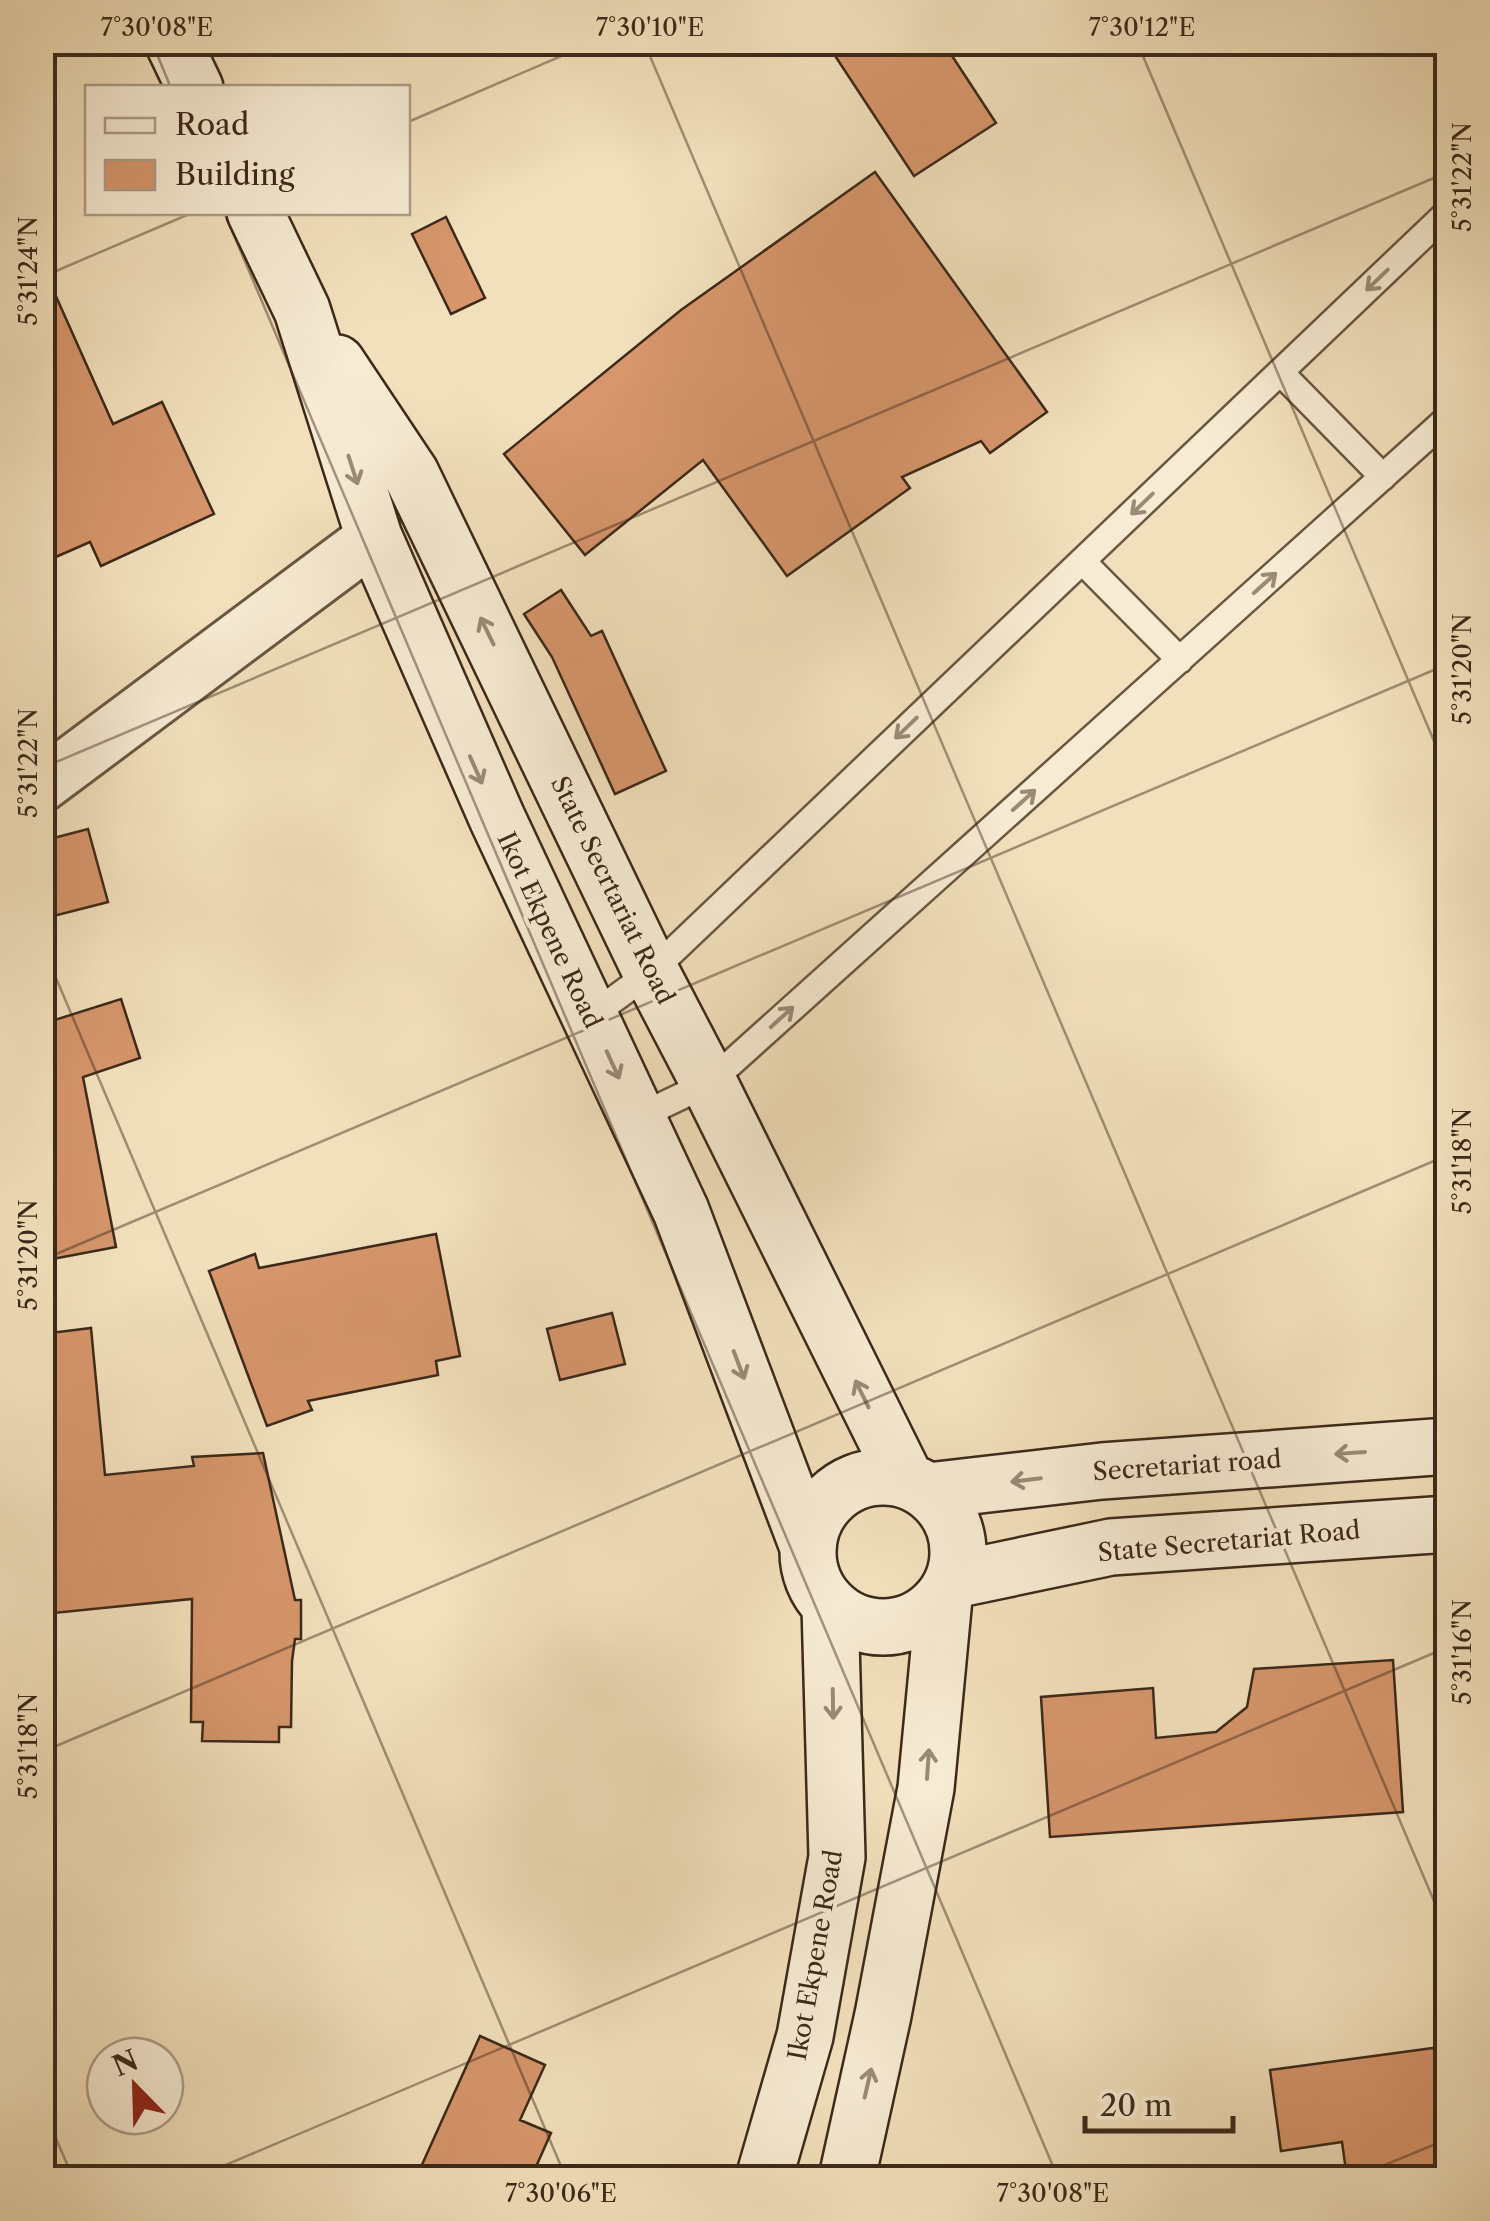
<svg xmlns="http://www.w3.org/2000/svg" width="1490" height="2221" viewBox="0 0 1490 2221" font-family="'Libre Caslon Text',serif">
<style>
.building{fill:#d7966c;stroke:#3c291a;stroke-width:2.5}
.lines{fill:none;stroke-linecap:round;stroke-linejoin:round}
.lane-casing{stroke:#6a5742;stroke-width:30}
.street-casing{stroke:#6a5742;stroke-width:58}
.secondary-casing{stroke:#3c291a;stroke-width:60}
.lane{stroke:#f7ebd3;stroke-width:25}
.street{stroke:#f7ebd3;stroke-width:52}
.secondary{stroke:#f7ebd3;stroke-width:55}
.oneway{stroke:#9a8a76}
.ticks{fill:none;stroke:#3c291a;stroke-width:2.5;stroke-opacity:0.45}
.labels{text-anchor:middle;stroke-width:8;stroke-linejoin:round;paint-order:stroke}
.street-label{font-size:25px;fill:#3c291a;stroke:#f7ebd3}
.neatline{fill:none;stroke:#3c291a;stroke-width:4}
.ticks-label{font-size:25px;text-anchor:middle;fill:#3c291a}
</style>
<rect width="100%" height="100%" fill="#f2e0bc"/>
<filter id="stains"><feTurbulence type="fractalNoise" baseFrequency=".002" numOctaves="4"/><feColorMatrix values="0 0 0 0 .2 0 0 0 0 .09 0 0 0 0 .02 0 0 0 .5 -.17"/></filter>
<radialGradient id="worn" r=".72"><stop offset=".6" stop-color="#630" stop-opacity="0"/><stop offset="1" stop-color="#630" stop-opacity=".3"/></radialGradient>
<!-- building -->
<path class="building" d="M826 42H943L996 123 914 176Z
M875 172 1047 412 990 453 981 441 902 477 910 488 787 576 703 460 585 555 504 454 681 310Z
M446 217 485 298 451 314 412 234Z
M42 265 113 424 162 402 214 514 101 566 90 542 42 563Z
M561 590 591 636 602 631 666 771 615 794 552 657 524 614Z
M88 829 108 902 42 919V841Z
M121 999 140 1058 83 1077 116 1247 42 1261V1024Z
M436 1234 460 1356 436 1361 438 1375 308 1401 312 1410 267 1426 209 1271 255 1254 259 1268Z
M612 1313 625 1364 560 1380 547 1329Z
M91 1328 105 1475 194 1466 192 1457 263 1453 295 1600H301V1639H295L292 1661 291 1727H279V1742L202 1741 203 1722H191L192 1599 54 1613 42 1566V1334Z
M1393 1660 1403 1812 1050 1837 1041 1697 1153 1688 1156 1738 1216 1732 1247 1707 1254 1669Z
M480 2036 545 2065 520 2120 551 2133 531 2178H416Z
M1448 2046V2178H1347L1342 2142 1281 2151 1270 2070Z"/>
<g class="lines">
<defs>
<path id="lane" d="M1280 372 1383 477
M1082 561 1180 660
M591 1016 651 972 1448 212
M638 1117 709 1083 1448 418"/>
<path id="street" d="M42 785 374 537"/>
<path id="secondary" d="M173 42 195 88
M255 212 302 310 374 537 497 818 681 1211 808 1547
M337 363 411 474 651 972 709 1083 906 1480
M808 1552a75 75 0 1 1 150 0a75 75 0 1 1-150 0Z
M928 1491 1102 1471 1448 1446
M954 1580 1111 1547 1448 1524
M764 2178 805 2036 837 1857 830 1606
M847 2178 883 2015 926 1788 944 1598"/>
</defs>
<!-- lane casing -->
<use href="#lane" class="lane-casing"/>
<!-- street casing -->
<use href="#street" class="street-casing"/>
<!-- secondary casing -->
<use href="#secondary" class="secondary-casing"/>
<!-- lane -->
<use href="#lane" class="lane"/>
<!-- street -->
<use href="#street" class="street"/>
<!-- secondary -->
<use href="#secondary" class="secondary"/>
</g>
<!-- one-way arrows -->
<defs><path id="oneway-shaft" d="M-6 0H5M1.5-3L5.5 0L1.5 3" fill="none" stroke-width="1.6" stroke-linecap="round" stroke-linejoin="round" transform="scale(2.5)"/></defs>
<g class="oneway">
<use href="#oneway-shaft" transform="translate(1377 280) rotate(136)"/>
<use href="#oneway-shaft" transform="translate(353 470) rotate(72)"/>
<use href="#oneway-shaft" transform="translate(1142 504) rotate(136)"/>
<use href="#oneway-shaft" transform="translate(1265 583) rotate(-42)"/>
<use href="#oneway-shaft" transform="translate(487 631) rotate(-116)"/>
<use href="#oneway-shaft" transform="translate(906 728) rotate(136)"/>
<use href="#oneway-shaft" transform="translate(476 770) rotate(66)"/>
<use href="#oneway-shaft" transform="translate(1024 800) rotate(-42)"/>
<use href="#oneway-shaft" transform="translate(782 1017) rotate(-42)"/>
<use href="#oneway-shaft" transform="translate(613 1065) rotate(65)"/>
<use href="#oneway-shaft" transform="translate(739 1365) rotate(69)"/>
<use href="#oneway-shaft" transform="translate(862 1394) rotate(-116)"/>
<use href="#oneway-shaft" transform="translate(1350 1453) rotate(176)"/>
<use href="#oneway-shaft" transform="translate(1026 1480) rotate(173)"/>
<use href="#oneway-shaft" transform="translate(833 1704) rotate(89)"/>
<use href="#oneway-shaft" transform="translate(928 1764) rotate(-86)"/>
<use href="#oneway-shaft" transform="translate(868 2083) rotate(-77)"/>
</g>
<!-- ticks -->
<path class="ticks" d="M152 42 171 88M644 42 1448 1934M1137 42 1448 774M408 122 594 42M224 212 1058 2178M42 277 194 212M42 768 1448 172M42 945 566 2178M42 1260 1448 664M42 1752 1448 1155M42 2106 73 2178M195 2178 1448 1647M1353 2178 1448 2139"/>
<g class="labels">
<!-- street labels -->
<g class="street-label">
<text transform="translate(613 890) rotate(64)" y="9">State Secrtariat Road</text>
<text transform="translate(550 930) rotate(65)" y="9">Ikot Ekpene Road</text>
<text transform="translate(1187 1465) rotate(-4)" y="9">Secretariat road</text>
<text transform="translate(1229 1541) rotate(-5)" y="9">State Secretariat Road</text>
<text transform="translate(815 1955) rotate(-80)" y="9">Ikot Ekpene Road</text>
</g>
</g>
<!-- margin -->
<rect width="1490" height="2221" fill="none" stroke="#f2e0bc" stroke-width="110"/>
<!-- legend -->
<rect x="85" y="85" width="325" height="130" fill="#f7ebd3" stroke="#ac9d89" stroke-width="2.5"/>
<rect x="105" y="118" width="50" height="15" fill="#f7ebd3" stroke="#ac9d89" stroke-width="2.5"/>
<text x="175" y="135" font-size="30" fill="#3c291a">Road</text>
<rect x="105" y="160" width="50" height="30" fill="#d7966c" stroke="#ac9d89" stroke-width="2.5"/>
<text x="175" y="185" font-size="30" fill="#3c291a">Building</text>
<!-- north arrow -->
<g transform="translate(135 2086) rotate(337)"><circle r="48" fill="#f7ebd3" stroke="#ac9d89" stroke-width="2.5"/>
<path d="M0-8L18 38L0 25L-18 38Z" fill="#8f2418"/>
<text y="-15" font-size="28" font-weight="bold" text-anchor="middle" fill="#3c291a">N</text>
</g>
<!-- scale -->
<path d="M1085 2116v15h148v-15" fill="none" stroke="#3c291a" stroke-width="5"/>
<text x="1100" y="2116" font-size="30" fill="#3c291a" stroke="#f7ebd3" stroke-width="8" paint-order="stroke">20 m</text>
<rect x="55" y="55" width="1380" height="2111" class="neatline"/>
<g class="ticks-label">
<text x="157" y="36">7°30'08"E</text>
<text x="650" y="36">7°30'10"E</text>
<text x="1142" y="36">7°30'12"E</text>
<text transform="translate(1462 177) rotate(-90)" y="9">5°31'22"N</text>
<text transform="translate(28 271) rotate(-90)" y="9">5°31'24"N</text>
<text transform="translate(1462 669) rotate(-90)" y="9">5°31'20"N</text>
<text transform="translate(28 763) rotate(-90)" y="9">5°31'22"N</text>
<text transform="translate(1462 1161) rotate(-90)" y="9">5°31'18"N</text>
<text transform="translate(28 1255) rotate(-90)" y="9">5°31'20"N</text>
<text transform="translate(1462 1652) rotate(-90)" y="9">5°31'16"N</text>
<text transform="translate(28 1746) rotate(-90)" y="9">5°31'18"N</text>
<text x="561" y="2202">7°30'06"E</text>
<text x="1053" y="2202">7°30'08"E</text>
</g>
<rect width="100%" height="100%" filter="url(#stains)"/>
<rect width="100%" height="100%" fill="url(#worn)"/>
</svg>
